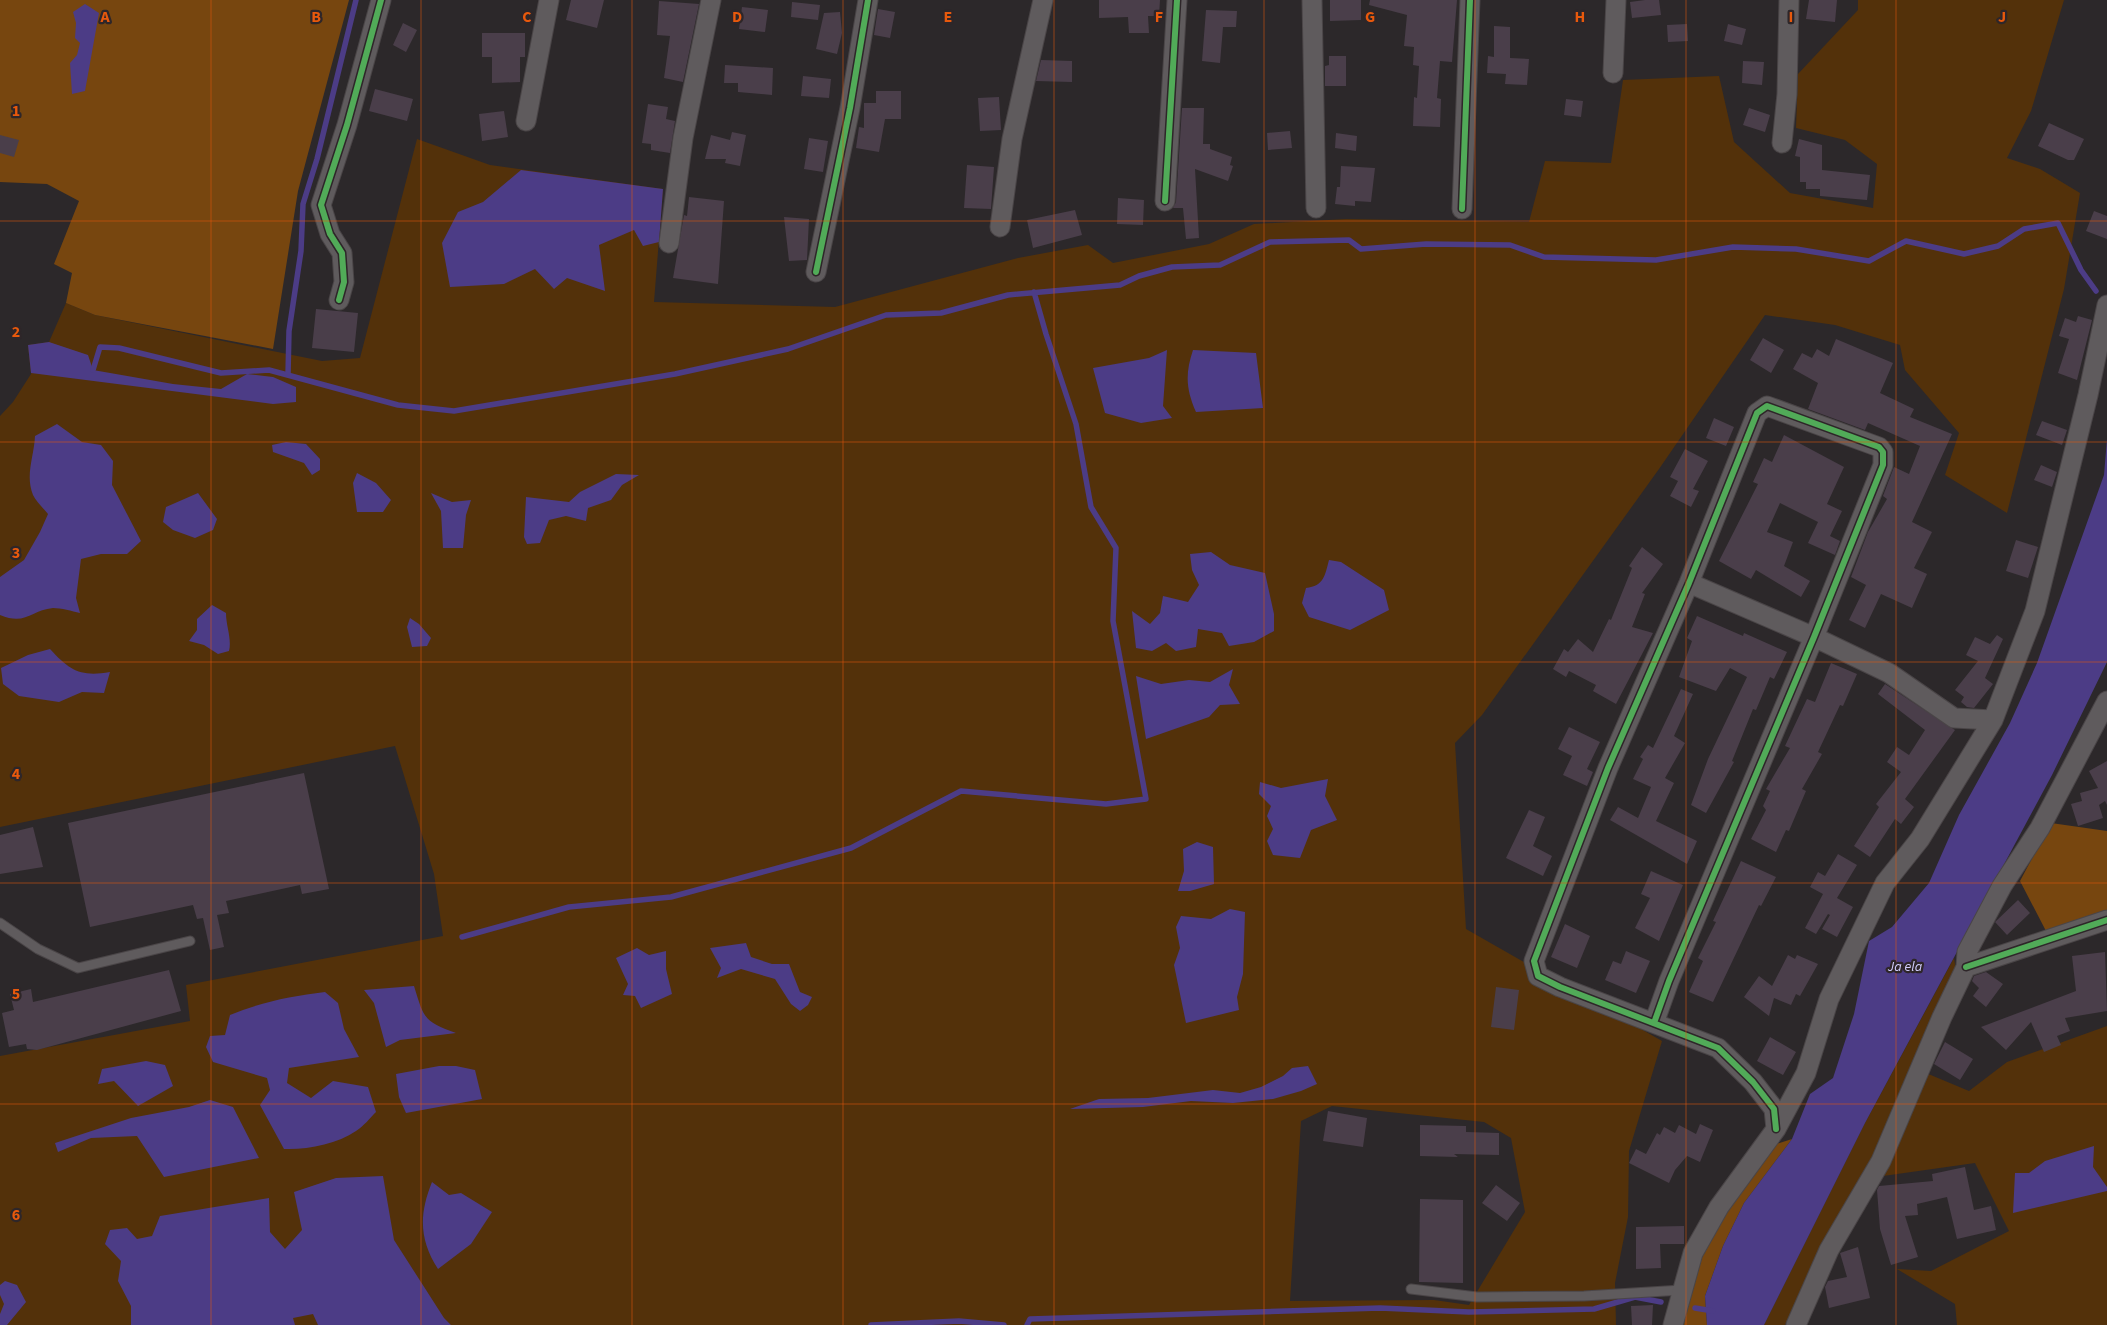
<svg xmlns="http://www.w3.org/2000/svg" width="2107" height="1325" viewBox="0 0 2107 1325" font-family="'Source Sans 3',sans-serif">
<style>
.green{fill:#53310a;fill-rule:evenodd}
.forest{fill:#77460f}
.water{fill:#4c3c86}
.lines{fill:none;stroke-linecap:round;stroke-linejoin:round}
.stream{stroke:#4c3c86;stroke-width:5.5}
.building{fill:#4a3e4a}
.lane-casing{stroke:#4a4547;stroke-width:11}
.street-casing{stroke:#4a4547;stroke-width:21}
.lane{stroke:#5f5b5d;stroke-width:9}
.street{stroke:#5f5b5d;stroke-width:19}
.cycleway-casing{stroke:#2e2629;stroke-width:9}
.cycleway{stroke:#51ab58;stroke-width:6}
.grid{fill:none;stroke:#e8590c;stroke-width:1;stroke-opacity:0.55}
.labels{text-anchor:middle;stroke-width:4.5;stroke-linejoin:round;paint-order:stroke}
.water-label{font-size:14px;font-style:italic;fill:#d0ccfa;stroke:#2e2629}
.grid-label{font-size:16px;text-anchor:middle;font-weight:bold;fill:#e8590c;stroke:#2e2629;stroke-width:4.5;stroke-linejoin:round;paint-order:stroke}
</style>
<rect width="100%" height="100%" fill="#2c282a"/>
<!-- green -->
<path class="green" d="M1858 0H2064L2031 111 2007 158 2040 169 2080 193 2064 289 2007 513 1945 475 1959 433 1905 370 1900 345 1835 325 1765 315 1659 469 1482 715 1455 743 1466 929 1662 1041 1629 1151 1628 1217 1615 1283 1616 1325H0V1056L190 1021 186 985 443 936 434 874 395 746 0 827V416L13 402 31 374 28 345 49 342 66 303 95 315 322 361 360 358 417 139 490 165 663 189 654 302 835 307 1018 258 1088 245 1113 263 1209 244 1254 224 1346 219 1529 222 1545 161 1611 163 1623 80 1719 76 1734 142 1790 193 1873 208 1877 164 1845 140 1796 128 1798 74 1858 10ZM1332 1106 1484 1122 1511 1138 1525 1212 1469 1305 1434 1300 1290 1301 1301 1121Z
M1954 958 1956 971 1869 1169 1785 1325H1764L1865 1123Z
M2107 1026V1325H1957L1955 1304 1897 1269 1931 1271 2009 1231 1975 1163 1883 1176 1926 1073 1969 1091 2007 1062Z"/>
<!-- forest -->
<path class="forest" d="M0 0H349L298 191 273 349 95 315 66 303 72 273 54 264 79 201 47 184 0 182Z
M2051 823 2107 831V914L2046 931 2020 881Z
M1792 1139 1744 1203 1723 1246 1705 1296 1707 1325H1681L1704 1251 1728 1208 1773 1145Z"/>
<!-- water -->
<path class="water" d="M85 4 99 13 85 91 72 94 70 63 77 55 80 43 75 38 76 23 73 12Z
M521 170 663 189 659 242 643 246 634 230 599 245 605 291 567 278 554 289 535 269 504 284 450 287 442 243 458 212 483 202Z
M49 342 88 355 93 370 173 384 221 389 247 374 273 377 296 387V402L273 404 31 373 28 345Z
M1167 350 1163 406 1172 418 1141 423 1105 413 1093 368 1149 358Z
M1193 350 1256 353 1263 408 1196 412C1186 389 1185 374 1193 350Z
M57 424 82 442 101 445 113 461 112 485 141 541 127 554H101L81 559 76 598 80 613C72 611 61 608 53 608 31 610 26 626 0 615V577L24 560 40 532 48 514C43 508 36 501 33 495 25 475 34 457 35 436Z
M2107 439V662L2052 775 1865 1123 1764 1325H1707L1705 1296 1723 1246 1744 1203 1792 1139 1810 1094 1833 1078 1854 1014 1869 941 1892 927 1929 883 1959 815 2010 723 2037 663 2104 475Z
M286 442 306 444 320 459V470L312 475 304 463 273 452 272 445Z
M357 473 376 483 391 500 383 512H357L353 483Z
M616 474 639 475 622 485 611 500 588 508 586 521 566 516 549 520 540 543 527 544 524 537 526 497 569 502 580 492Z
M198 493 217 519 213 530 195 538 173 530 163 522 166 507Z
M431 493 452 502 471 500 466 515 463 548H443L441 511Z
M1211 552 1230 565 1265 573 1274 614V631L1254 642 1229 646 1222 633 1198 629 1196 647 1176 651 1166 643 1152 651 1136 648 1132 611 1150 624 1160 613 1163 596 1188 602 1199 585 1192 570 1190 554Z
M1329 560 1341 562 1384 590 1389 610 1350 630 1309 617 1302 603 1306 588C1324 586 1325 575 1329 560Z
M212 605 226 613C226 626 232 639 229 651L218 654 204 645 189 641 197 630V619Z
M410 618 419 624 431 638 427 646 412 647 407 627Z
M50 649C70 671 81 677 110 672L104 693 82 692 59 702 19 696 3 684 1 668 28 655Z
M1233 669 1229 685 1240 704 1220 705 1209 717 1146 739 1136 676 1161 684 1189 680 1210 682Z
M1328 779 1325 796 1337 820 1311 830 1300 858 1273 855 1267 841 1273 829 1267 816 1271 806 1259 794 1260 782 1281 788Z
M1197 842 1213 847 1214 884 1190 891H1178L1184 871 1183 849Z
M1230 909 1245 912 1243 974 1237 997 1239 1010 1186 1023 1174 965 1180 948 1176 927 1181 916 1211 919Z
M746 943 751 957 772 964H789L800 992 812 997 808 1005 800 1011 791 1004 775 979 741 969 717 978 721 968 710 948Z
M637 948 649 955 666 951V969L672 994 641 1008 635 996 623 995 628 984 616 958Z
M414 986C424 1018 423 1021 456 1033L400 1040 386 1047 374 1003 364 990Z
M325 992 338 1003 344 1029 359 1057 289 1068 287 1083 311 1098 333 1081 368 1087 376 1112C370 1118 364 1126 356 1131 337 1144 307 1150 284 1149L260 1105 270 1090 267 1078 213 1062 206 1047 210 1036 225 1035 230 1015C261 1002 292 996 325 992Z
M146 1061 165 1065 173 1086 138 1106 114 1081 98 1084 102 1069Z
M439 1066H456L475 1070 482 1099 406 1113 399 1097 396 1074Z
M1308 1066 1317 1084 1301 1091 1273 1099 1233 1103 1191 1101 1143 1107 1070 1109 1099 1099 1148 1098 1213 1090 1240 1093 1261 1087 1283 1076 1292 1068Z
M210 1100 233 1107 259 1158 164 1177 137 1136 91 1138 58 1152 55 1143 131 1118 189 1107Z
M2094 1146 2093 1167 2107 1187V1191L2013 1213 2015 1173H2029L2045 1161Z
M383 1176 394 1240 444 1318 451 1325H318L313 1314 293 1318 295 1325H131V1306L118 1281 121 1261 105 1244 110 1230 127 1228 137 1239 152 1236 160 1216 269 1198 270 1232 285 1249 302 1230 294 1192 336 1178Z
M432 1182 449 1195 461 1193 492 1212 471 1244 438 1269C419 1240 419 1214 432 1182Z
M5 1281 17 1285 26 1302 7 1325H0V1314L4 1304 0 1295V1285Z"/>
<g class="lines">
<!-- stream -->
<path class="stream" d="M93 370 100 347 119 348 221 373 269 370 398 405 454 411 675 374 788 349 886 315 941 313 1008 295 1120 285 1139 276 1172 267 1220 265 1270 242 1349 240 1361 249 1426 244 1510 245 1544 257 1656 260 1733 247 1796 249 1869 261 1906 241 1964 254 1998 246 2024 229 2058 223 2081 270 2096 291
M288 375 289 331 301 251 303 204 317 159 356 0
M462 937 569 907 671 897 851 848 961 791 1106 804 1146 799 1113 621 1116 548 1091 507 1076 424 1046 334 1034 292
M1695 1308 1713 1311
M871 1325 959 1321 1004 1325
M1027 1325 1030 1319 1380 1308 1469 1312 1594 1309 1635 1297 1661 1302"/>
</g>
<!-- building -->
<path class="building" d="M571 0H604L597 28 566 20Z
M1099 0H1160L1159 16H1148L1149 33H1129L1128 17 1099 18Z
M1330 0H1361V20L1330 21Z
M1370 0H1457L1452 62 1440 61 1437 98 1441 99 1440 127 1413 126 1414 97 1417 98 1419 66 1413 65 1414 47 1404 46 1407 15 1369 5Z
M1645 0H1659L1661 15 1632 18 1630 2Z
M1809 0H1837L1835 22 1806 19Z
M659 1 699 4 683 82 664 78 670 36 657 35Z
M792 2 820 5 818 20 791 17Z
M742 7 768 10 765 32 739 29Z
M878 9 895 12 890 38 874 35Z
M1206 10 1237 11 1236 27H1223L1220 63 1202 61Z
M840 12 842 33 837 54 816 49 824 13Z
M403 23 417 30 406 52 393 45Z
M1687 24 1688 41 1668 42 1667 25Z
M1728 24 1746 29 1742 45 1724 41Z
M1494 26 1510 27V58L1529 59 1527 85 1505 84 1506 74 1487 73 1488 56 1494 57Z
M482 33H525V57H520V82L492 83V57H482Z
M1329 56H1346V86H1325V66L1329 65Z
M1041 60 1072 61V82L1036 81Z
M1743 61 1764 62 1762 85 1742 83Z
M725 65 773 68 772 95 738 92V83H724Z
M803 76 831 79 829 98 801 96Z
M375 89 413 99 407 121 369 111Z
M876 91H901V119H885L879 152 856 148 859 127 864 128V103H876Z
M999 97 1001 130 980 131 978 98Z
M1566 99 1583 101 1581 117 1564 115Z
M648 104 668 107 666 119 675 121 670 153 651 150V144L642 143Z
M1182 108H1204L1203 144H1210V149L1232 157 1230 165 1233 166 1228 181 1195 169 1199 238 1186 239 1183 208H1173L1176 202Z
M1749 108 1770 115 1765 132 1743 125Z
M504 111 508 137 482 141 479 114Z
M2049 123 2084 139 2074 160H2068L2038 146Z
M1290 131 1292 148 1268 150 1267 133Z
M732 132 746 135 740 166 725 163 726 159H705L711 135 730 140Z
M1336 133 1357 136 1356 151 1335 148Z
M0 135 19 140 14 157 0 153Z
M809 138 828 141 823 172 804 169Z
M1799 139 1822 145V170L1870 175 1867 200 1820 196V189H1806V182H1800V157L1795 156Z
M967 165 994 167 991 209 964 208Z
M1341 166 1375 168 1371 202 1355 201V206L1335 204 1337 187H1340Z
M689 197 724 201 718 284 673 278 684 215 687 216Z
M1118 198 1144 200 1143 225 1117 224Z
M1075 210 1082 235 1033 248 1027 220Z
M2094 211 2107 216V239L2086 231Z
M784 217 809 219 807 260 789 261Z
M316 309 358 313 354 352 312 348Z
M2078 316 2092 320 2077 380 2058 373 2069 339 2059 336 2065 318 2076 322Z
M1763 338 1784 350 1771 373 1750 360Z
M1836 339 1893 363 1880 393 1914 409 1910 417 1952 434 1912 522 1932 532 1914 568 1927 574 1912 608 1881 594 1865 628 1849 620 1866 585 1851 577 1868 532 1887 499 1883 496 1894 467 1909 474 1920 446 1868 423 1865 430 1808 409 1818 383 1793 369 1802 353 1812 358 1817 349 1829 356Z
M1714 418 1734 427 1726 446 1706 438Z
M2042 421 2067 430 2062 445 2036 435Z
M1784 435 1844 467 1827 504 1842 511 1830 536 1840 541 1835 555 1808 543 1818 522 1780 503 1767 532 1793 542 1784 566 1810 581 1801 597 1756 570 1751 579 1719 561 1758 484 1753 482 1764 458 1772 462Z
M1685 449 1708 461 1693 489 1699 491 1691 507 1670 496 1678 481 1670 477Z
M2041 465 2057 472 2052 487 2034 480Z
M2016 540 2038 547 2028 578 2006 571Z
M1642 547 1663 564 1642 593 1645 594 1632 627 1653 633 1616 704 1593 691 1596 685 1569 671 1566 677 1553 669 1564 649 1568 652 1578 639 1593 652 1609 619 1611 620 1632 568 1629 566Z
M1697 616 1743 636 1744 633 1787 652 1774 679 1770 677 1756 710 1753 709 1732 761 1734 762 1706 813 1691 805 1708 759 1747 677 1730 668 1716 691 1679 677 1692 641 1687 638Z
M1997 635 2003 639 1985 678 1993 684 1974 708 1967 707 1961 702 1964 697 1955 690 1978 661 1966 655 1975 637 1990 644Z
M1831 663 1857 674 1843 706 1840 705 1818 752 1822 754 1802 789 1806 791 1789 831 1786 830 1776 852 1751 839 1766 810 1763 806 1770 791 1766 789 1790 748 1785 746 1807 699 1815 702Z
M1885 684 1955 730 1905 799 1914 807 1901 824 1895 819 1870 857 1854 846 1879 807 1876 804 1901 772 1887 762 1897 747 1909 755 1925 730 1878 694Z
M1681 689 1693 694 1674 736 1685 743 1665 778 1674 783 1656 821 1697 841 1687 864 1610 820 1618 807 1638 818 1651 787 1633 779 1643 759 1640 757 1648 745 1653 748Z
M1569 727 1600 742 1587 769 1593 772 1587 786 1563 775 1572 756 1558 749Z
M2107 761V805L2105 801 2099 805 2103 818 2078 826 2071 804 2082 801 2080 793 2098 788 2089 771Z
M304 773 329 889 302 894 300 885 226 901 229 913 217 915 224 947 210 950 203 918 197 919 193 905 90 927 68 823Z
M1529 810 1545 817 1533 846 1552 856 1543 876 1506 858Z
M33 827 43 867 0 874V835Z
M1838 854 1857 865 1837 898 1853 907 1837 937 1822 929 1830 915 1828 914 1816 934 1805 928 1823 894 1810 887 1818 872 1825 876Z
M1741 861 1776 877 1761 906 1759 905 1713 1002 1689 992 1703 961 1698 958 1716 922 1713 921Z
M1651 871 1683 885 1659 941 1635 928 1650 898 1641 894Z
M2018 900 2030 913 2007 935 1995 922Z
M1565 924 1590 936 1577 968 1551 957Z
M1626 951 1650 961 1636 993 1605 980 1613 961 1621 964Z
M2105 952 2107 1011 2065 1018 2070 1031 2057 1036 2061 1045 2044 1052 2031 1022 2006 1050 1981 1027 2076 991 2072 956Z
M1788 955 1795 959 1797 955 1818 964 1800 996 1796 994 1791 1005 1774 998 1769 1016 1744 997 1759 976 1772 986Z
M169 970 181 1011 37 1050 27 1049 26 1044 9 1047 2 1013 14 1010 10 994 31 989 33 1002Z
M1986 972 2003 984 1986 1007 1973 996 1979 988 1972 981 1974 976Z
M1496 987 1519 990 1514 1030 1491 1027Z
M1770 1037 1796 1052 1783 1075 1757 1061Z
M1945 1042 1973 1059 1960 1080 1934 1064Z
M1328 1111 1367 1118 1363 1147 1323 1141Z
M1700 1124 1713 1130 1700 1162 1687 1156 1675 1170 1669 1183 1629 1163 1636 1149 1646 1154 1657 1133 1660 1135 1664 1127 1675 1133 1679 1125 1696 1134Z
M1420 1125 1466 1126V1132L1499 1133V1155L1454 1154 1458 1157 1420 1156Z
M1965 1167 1974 1210 1991 1206 1996 1230 1957 1239 1947 1197 1917 1204 1918 1215 1905 1216 1918 1257 1891 1265 1880 1229 1877 1190 1879 1186 1933 1181 1932 1174Z
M1496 1185 1520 1203 1507 1221 1482 1203Z
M1420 1199 1463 1200V1283L1419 1282Z
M1684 1226V1244H1660L1661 1268 1636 1269V1227Z
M1858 1247 1870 1298 1829 1308 1825 1287 1828 1281 1847 1277 1840 1253Z
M1653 1305 1652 1325H1632L1631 1306Z"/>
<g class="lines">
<defs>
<path id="lane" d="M0 923 38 949 78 968 190 941
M1411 1289 1477 1297 1584 1296 1682 1290"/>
<path id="street" d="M1312 0 1316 208
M1613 73 1616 0
M526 121 549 0
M1782 143 1787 94 1789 0
M1165 201 1177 0
M1462 209 1470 0
M1000 227 1012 139 1043 0
M669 243 683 138 711 0
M816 272 850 108 868 0
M339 300 344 282 342 253 330 234 321 205 347 125 381 0
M1689 583 1814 637 1889 673 1954 718 1993 720
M1966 967 2107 920
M1654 1023 1669 981 1814 637 1883 465V452L1879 447 1767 406 1757 413 1689 583 1608 768 1534 961 1538 976 1560 987 1718 1048 1753 1082 1774 1109 1776 1129
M1673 1325 1693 1253 1719 1207 1776 1129 1806 1073 1829 999 1885 883 1920 839 1993 720 2035 611 2088 395 2107 305
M1796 1325 1829 1250 1881 1161 1942 1017 1966 967 1967 952 2002 886 2040 828 2107 701"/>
</defs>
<!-- lane casing -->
<use href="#lane" class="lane-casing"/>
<!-- street casing -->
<use href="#street" class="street-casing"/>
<!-- lane -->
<use href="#lane" class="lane"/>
<!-- street -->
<use href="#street" class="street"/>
<defs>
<path id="cycleway" d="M1165 201 1177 0
M1462 209 1470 0
M816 272 850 108 868 0
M339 300 344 282 342 253 330 234 321 205 347 125 381 0
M1966 967 2107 920
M1654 1023 1669 981 1814 637 1883 465V452L1879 447 1767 406 1757 413 1689 583 1608 768 1534 961 1538 976 1560 987 1718 1048 1753 1082 1774 1109 1776 1129"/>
</defs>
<!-- cycleway casing -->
<use href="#cycleway" class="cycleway-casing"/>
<!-- cycleway -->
<use href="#cycleway" class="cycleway"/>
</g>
<!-- grid -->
<path class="grid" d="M211 0V1325M421 0V1325M632 0V1325M843 0V1325M1054 0V1325M1264 0V1325M1475 0V1325M1686 0V1325M1896 0V1325M0 221H2107M0 442H2107M0 662H2107M0 883H2107M0 1104H2107"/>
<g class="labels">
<!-- water labels -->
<g class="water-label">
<text x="1905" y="971">Ja ela</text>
</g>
</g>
<g class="grid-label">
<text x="105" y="22">A</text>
<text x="316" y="22">B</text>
<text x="527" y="22">C</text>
<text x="737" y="22">D</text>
<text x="948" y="22">E</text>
<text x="1159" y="22">F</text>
<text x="1370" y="22">G</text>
<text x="1580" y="22">H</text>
<text x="1791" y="22">I</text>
<text x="2002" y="22">J</text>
<text x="16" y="116">1</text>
<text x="16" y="337">2</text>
<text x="16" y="558">3</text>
<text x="16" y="779">4</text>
<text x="16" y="999">5</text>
<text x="16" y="1220">6</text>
</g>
</svg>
